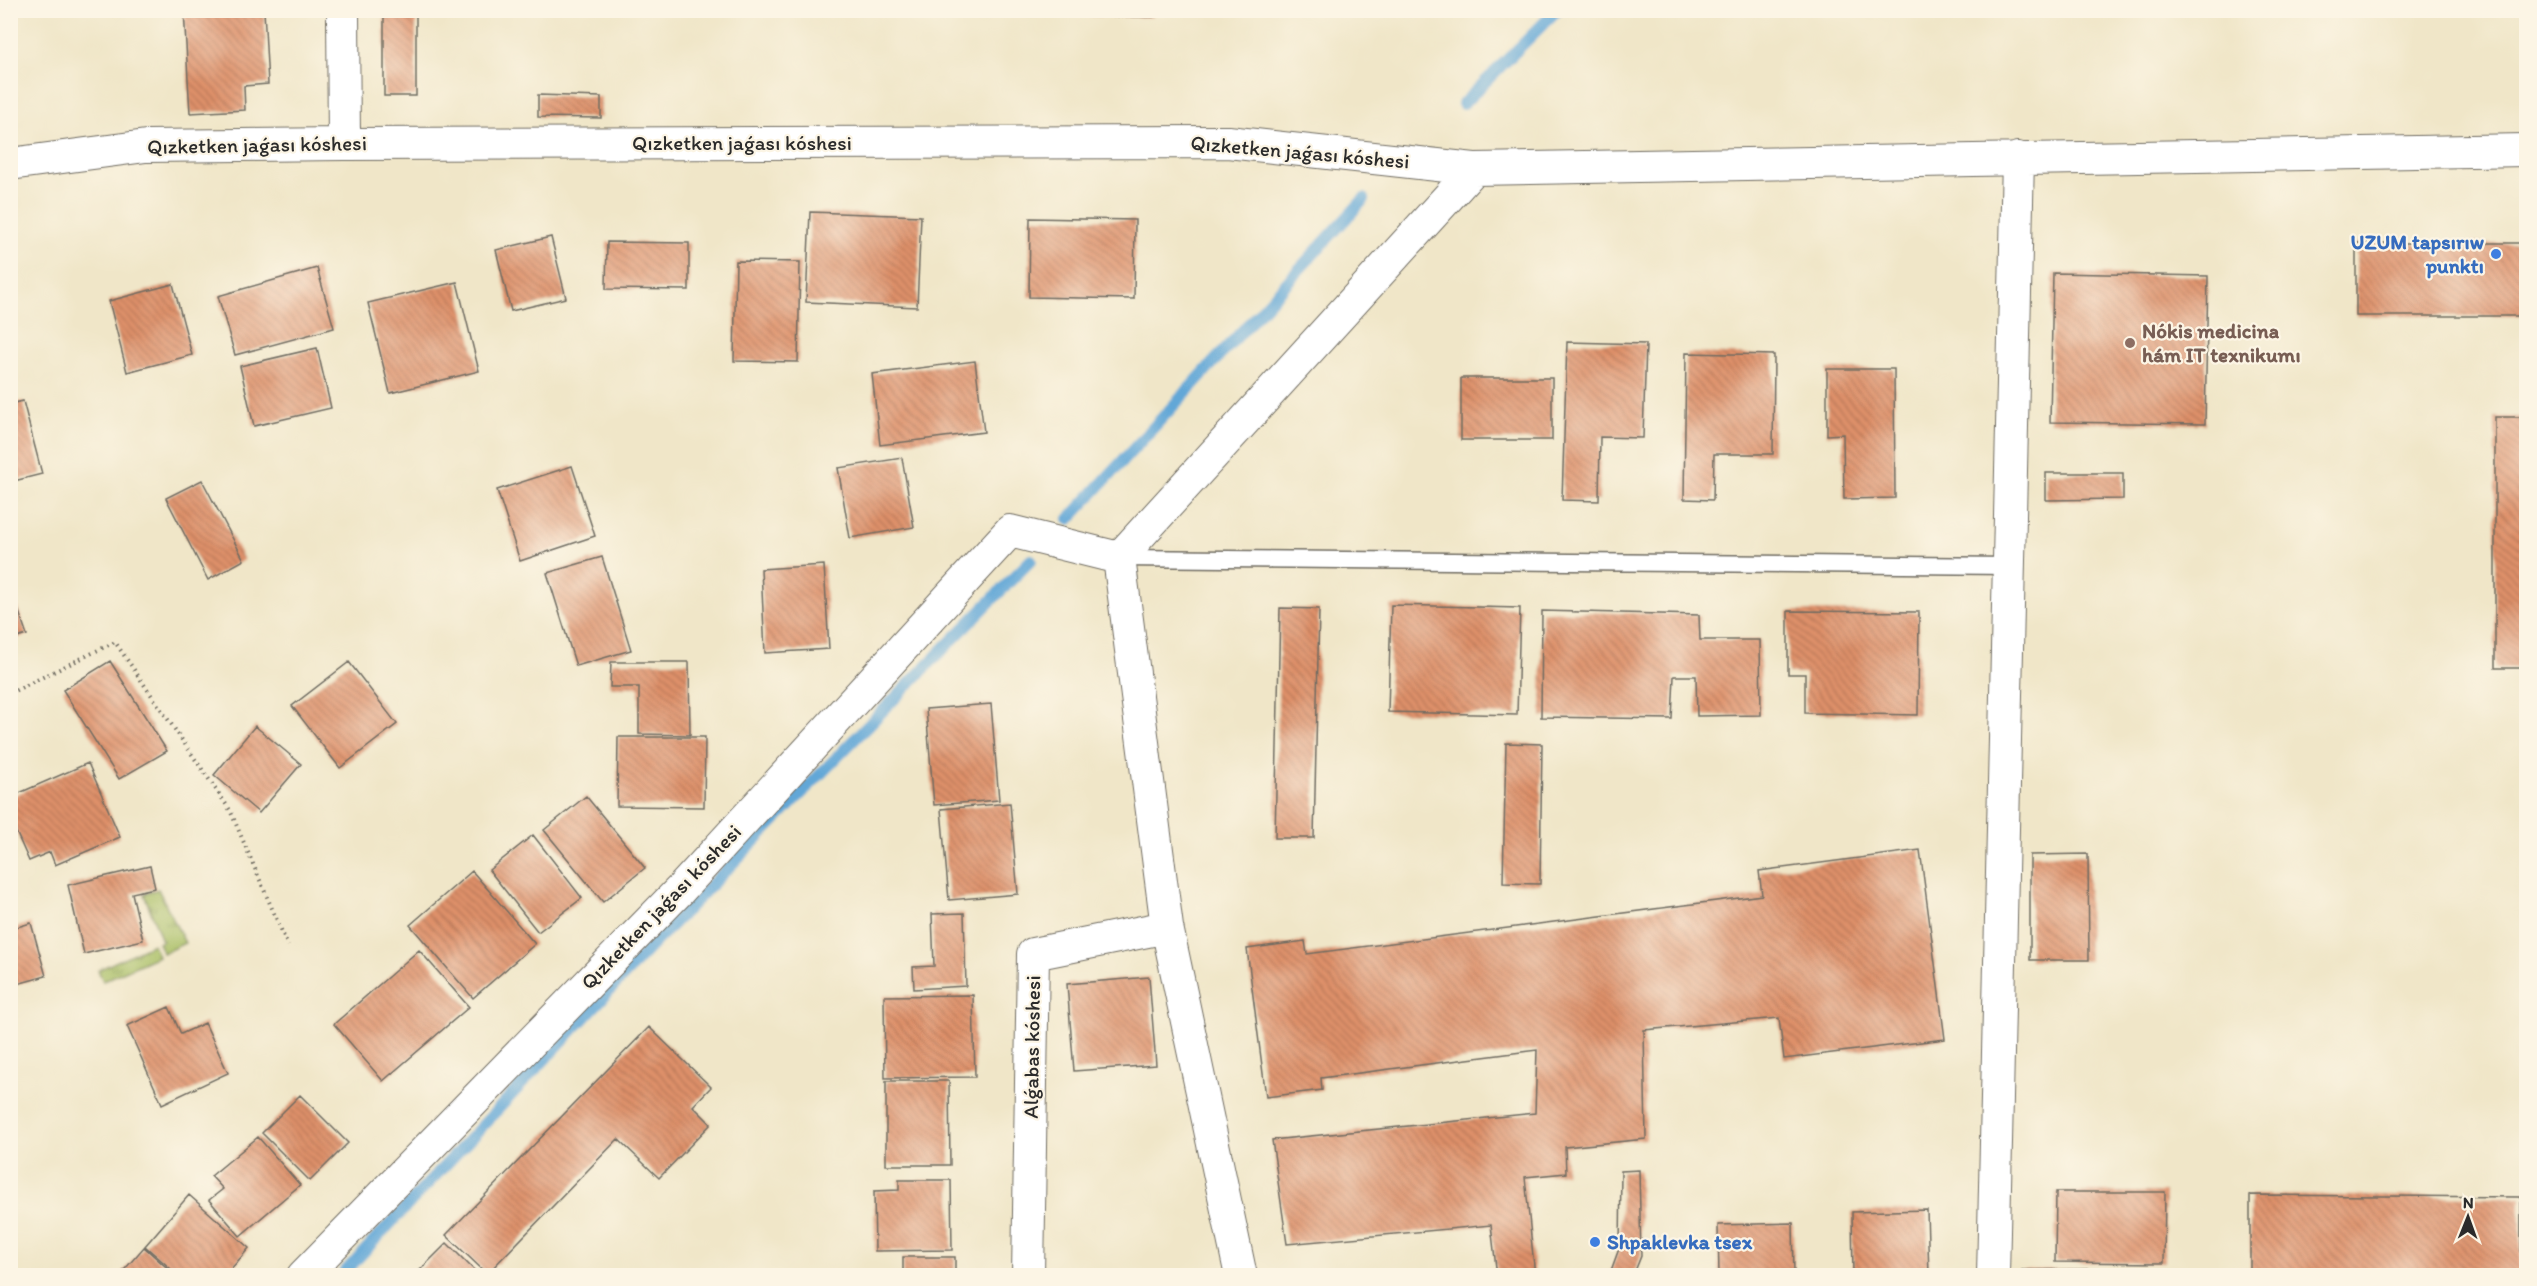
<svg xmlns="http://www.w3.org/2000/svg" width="2537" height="1286" viewBox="0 0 2537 1286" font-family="Itim,sans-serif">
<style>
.grass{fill:url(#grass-tufts);stroke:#6a7448;stroke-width:1.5}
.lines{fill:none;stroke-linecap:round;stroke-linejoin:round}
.stream{stroke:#62a7d7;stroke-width:12}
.building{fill:url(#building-back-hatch)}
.service-casing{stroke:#706c62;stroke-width:19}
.minor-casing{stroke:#706c62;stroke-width:34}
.path{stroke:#706c62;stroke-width:4;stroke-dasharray:1.5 4.5;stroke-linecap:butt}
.service{stroke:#fff;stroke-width:16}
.minor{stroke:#fff;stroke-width:32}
.shop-dot{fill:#3f7fe0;stroke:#fcf5e5;stroke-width:2}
.education-dot{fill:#8d6e63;stroke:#fcf5e5;stroke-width:2}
.labels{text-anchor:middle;stroke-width:4.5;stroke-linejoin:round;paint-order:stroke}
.street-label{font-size:21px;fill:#2b2b2b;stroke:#fcf5e5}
.shop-label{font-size:21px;font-weight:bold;fill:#366cbe;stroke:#fcf5e5;text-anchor:end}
.education-label{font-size:21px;font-weight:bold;fill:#785e54;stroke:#fcf5e5;text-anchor:start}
</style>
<defs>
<pattern id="grass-tufts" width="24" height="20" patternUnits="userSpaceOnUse" patternTransform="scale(1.5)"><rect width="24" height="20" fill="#a8be64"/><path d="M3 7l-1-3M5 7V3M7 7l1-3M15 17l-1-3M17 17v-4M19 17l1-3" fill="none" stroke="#899b53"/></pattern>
<pattern id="building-back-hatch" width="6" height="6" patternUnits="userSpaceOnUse" patternTransform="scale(1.5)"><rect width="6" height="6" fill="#de9069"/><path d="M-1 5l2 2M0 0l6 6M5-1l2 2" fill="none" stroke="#b47657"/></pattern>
</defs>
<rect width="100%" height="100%" fill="#fcf5e5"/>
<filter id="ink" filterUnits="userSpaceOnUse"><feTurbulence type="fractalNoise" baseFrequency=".0167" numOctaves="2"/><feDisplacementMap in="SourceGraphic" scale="12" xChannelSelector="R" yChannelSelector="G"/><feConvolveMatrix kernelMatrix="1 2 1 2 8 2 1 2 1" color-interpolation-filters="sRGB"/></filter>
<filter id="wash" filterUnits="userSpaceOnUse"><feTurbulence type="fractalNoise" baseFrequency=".008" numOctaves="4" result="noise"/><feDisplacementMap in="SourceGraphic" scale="24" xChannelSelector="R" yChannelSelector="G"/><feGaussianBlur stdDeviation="1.35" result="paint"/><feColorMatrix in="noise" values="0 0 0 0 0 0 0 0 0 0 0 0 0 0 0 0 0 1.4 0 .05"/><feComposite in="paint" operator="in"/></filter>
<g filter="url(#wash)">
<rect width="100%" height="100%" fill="#f0e6c8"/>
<!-- grass -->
<path class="grass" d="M158 889 185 943 163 953 158 943 162 941 144 894Z
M153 944 158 956 103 981 98 970Z"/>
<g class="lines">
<!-- stream -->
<path class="stream" d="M1463 104 1557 10
M1069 519 1364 199
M341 1276 658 939 1031 560"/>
</g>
<g id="blocks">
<!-- building -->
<path class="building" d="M184 10H264L268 84 244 86 245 110 190 113Z
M384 10H416V96H384Z
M947 10H1153V17L947 14Z
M538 95 601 97V118L538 117Z
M810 212 921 216 917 307 806 302Z
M1030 218 1135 220 1134 299 1029 297Z
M551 237 566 298 511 311 496 250Z
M607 242 689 243V290L606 289Z
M2356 243H2526V316H2356Z
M736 261 800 262 798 362 734 361Z
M317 268 334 328 235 355 218 296Z
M2053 273 2208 276 2205 424 2050 422Z
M457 282 479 371 390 393 368 303Z
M173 284 192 355 127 372 109 301Z
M1567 342 1646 344 1643 438 1600 437 1599 501 1562 500Z
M317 348 331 408 254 426 240 366Z
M1686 353 1774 355 1773 454H1714L1713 500 1684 499Z
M975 361 984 432 880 445 872 374Z
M1827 369H1894L1895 498 1844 499 1843 434 1827 435Z
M1461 378H1552V440H1461Z
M23 401 42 474 10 482V404Z
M2495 417H2526V668H2495Z
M902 458 914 527 850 538 838 468Z
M572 466 595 536 520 561 497 490Z
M2046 473H2123V499L2046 500Z
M202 480 244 560 208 580 166 498Z
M602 557 631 650 576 666 547 573Z
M824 565 829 649 765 653 761 569Z
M10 586 27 635 10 640Z
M1391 605 1520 608 1517 715 1388 712Z
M1280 608 1319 609 1314 838H1275Z
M1542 611 1699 615 1700 640H1760L1761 715 1697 716 1696 676H1674L1672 719 1541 717Z
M1788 611 1919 612 1918 715 1805 713V674H1788Z
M110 661 167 751 119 779 63 690Z
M349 662 397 724 340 768 292 706Z
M611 662H689L690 735 639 734V687H610Z
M991 704 999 800 934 805 926 709Z
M255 726 301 764 259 813 214 775Z
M618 737H705L704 807 617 806Z
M1506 743 1542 744 1540 884 1503 883Z
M88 763 120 837 55 865 50 852 29 861 10 818V797Z
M586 796 645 868 603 902 544 830Z
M1010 803 1018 894 949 900 941 809Z
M533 835 582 898 538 932 489 870Z
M1920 850 1945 1039 1784 1059 1779 1018 1644 1030 1646 1139 1565 1147 1566 1173 1525 1177 1535 1276H1497L1491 1225 1287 1244 1272 1140 1535 1113 1537 1050 1321 1078 1322 1090 1266 1097 1247 949 1305 941 1307 954 1762 895 1759 871Z
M2088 854 2089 960H2030V855Z
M150 866 155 888 132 893 143 940 84 954 68 885Z
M472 871 535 944 473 998 410 925Z
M964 913 966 986 914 989 913 967 934 966 932 914Z
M31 923 46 976 10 986V929Z
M419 950 469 1007 383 1081 334 1024Z
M1149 977 1156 1065 1074 1071 1067 984Z
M973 995 975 1077 885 1078 884 996Z
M169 1007 181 1034 205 1023 228 1073 162 1104 127 1026Z
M649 1027 711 1087 693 1106 711 1124 659 1178 618 1139 487 1274 446 1235Z
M886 1081H949L950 1165H886Z
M300 1095 348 1143 310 1181 262 1133Z
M258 1137 300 1185 240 1236 209 1200 223 1189 211 1176Z
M1639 1170 1641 1256 1633 1276H1609L1620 1246 1621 1171Z
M899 1180H951L952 1250 875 1251 874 1191 899 1190Z
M2056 1192H2165L2164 1263 2055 1262Z
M189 1195 249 1248 225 1276H179L145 1246Z
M2250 1195 2521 1197V1276H2250Z
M1927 1210 1929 1276H1853L1852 1212Z
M1793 1223 1794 1276H1719L1718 1225Z
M447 1243 480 1276H414Z
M144 1247 176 1276H119Z
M903 1257H955V1276H903Z
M2095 1269V1276H2022V1270Z"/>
</g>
</g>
<g filter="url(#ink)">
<use href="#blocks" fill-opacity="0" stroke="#706c62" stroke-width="1.5"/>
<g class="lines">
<defs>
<path id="service" d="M1120 558 2010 566"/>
<path id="minor" d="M343 10 344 144
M10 164 146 146 344 144 1228 142 1474 169 2526 150
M1119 558 1167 927 1241 1276
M1119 558 1474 169
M303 1276 680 890 1010 531 1119 558
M1028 1276 1033 954 1167 927
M1993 1276 2018 158"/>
</defs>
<!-- service casing -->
<use href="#service" class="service-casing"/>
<!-- minor casing -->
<use href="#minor" class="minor-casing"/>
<!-- path -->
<path class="path" d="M10 693 115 642 230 810 288 946"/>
<!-- service -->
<use href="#service" class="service"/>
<!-- minor -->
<use href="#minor" class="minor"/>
</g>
</g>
<!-- markers -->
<g class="shop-dot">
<circle cx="2496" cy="254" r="6"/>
<circle cx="1595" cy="1242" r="6"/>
</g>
<circle class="education-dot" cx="2130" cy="343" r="6"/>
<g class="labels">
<!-- street labels -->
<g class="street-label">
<text x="742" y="150">Qızketken jaǵası kóshesi</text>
<text transform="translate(257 145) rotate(-1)" y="7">Qızketken jaǵası kóshesi</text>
<text transform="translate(1300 152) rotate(5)" y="7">Qızketken jaǵası kóshesi</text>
<text transform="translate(661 907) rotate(-46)" y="7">Qızketken jaǵası kóshesi</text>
<text transform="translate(1032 1047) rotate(-89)" y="7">Alǵabas kóshesi</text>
</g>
<!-- shop labels -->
<g class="shop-label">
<text x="2484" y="249">UZUM tapsırıw<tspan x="2484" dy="24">punktı</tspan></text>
<text x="1607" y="1249" text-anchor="start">Shpaklevka tsex</text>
</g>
<!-- education labels -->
<g class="education-label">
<text x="2142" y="338">Nókis medicina<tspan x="2142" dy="24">hám IT texnikumı</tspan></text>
</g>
</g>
<!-- margin -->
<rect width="2537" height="1286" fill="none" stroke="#fcf5e5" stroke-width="36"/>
<!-- north arrow -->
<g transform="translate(2468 1217) rotate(1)" stroke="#fcf5e5" stroke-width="4.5" paint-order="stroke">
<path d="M0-4.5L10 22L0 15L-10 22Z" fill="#2b2b2b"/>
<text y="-9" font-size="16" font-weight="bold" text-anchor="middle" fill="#2b2b2b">N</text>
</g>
</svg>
